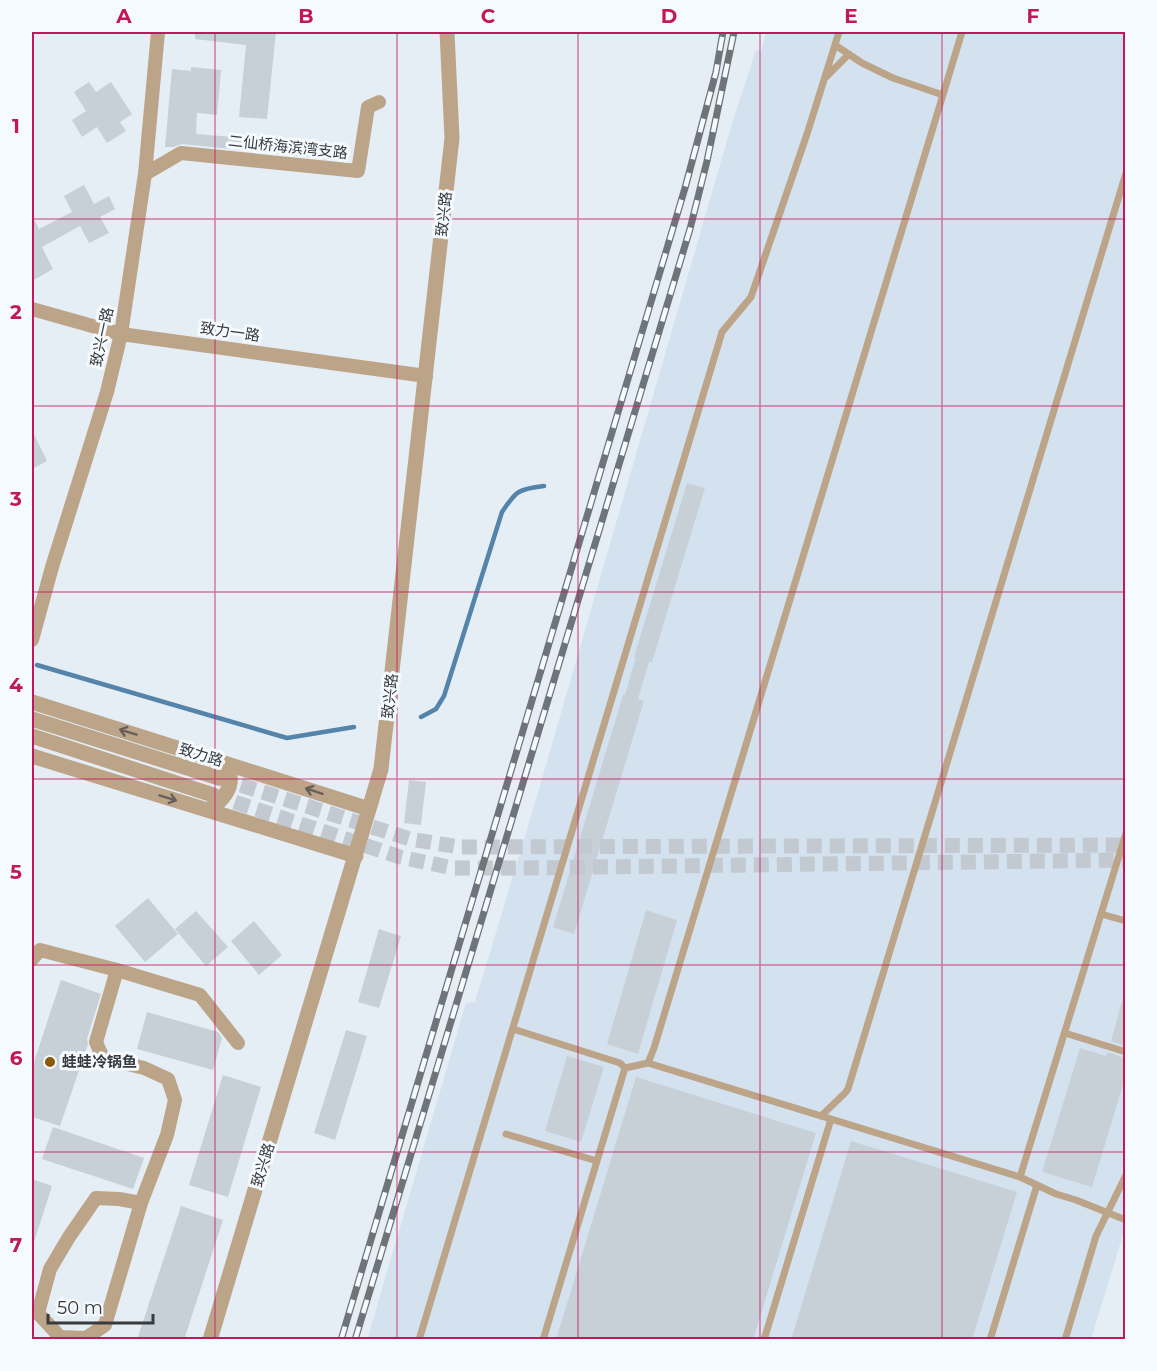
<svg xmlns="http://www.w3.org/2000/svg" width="1157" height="1371" viewBox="0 0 1157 1371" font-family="Montserrat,'Noto Sans SC',sans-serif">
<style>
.built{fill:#d4e2ef}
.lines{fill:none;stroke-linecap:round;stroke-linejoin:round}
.stream{stroke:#5584aa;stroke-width:4.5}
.building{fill:#c7d0d7}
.tertiary-tunnel{stroke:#c2c9d0;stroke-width:15;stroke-dasharray:15 8;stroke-linecap:butt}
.service{stroke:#bca489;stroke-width:7}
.minor{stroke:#bca489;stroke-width:14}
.tertiary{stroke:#bca489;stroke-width:15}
.rail-casing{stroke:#6f7478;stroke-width:7}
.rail{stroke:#f5faff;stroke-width:4.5;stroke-dasharray:14;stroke-linecap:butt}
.oneway{stroke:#666058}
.grid{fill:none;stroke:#c2185b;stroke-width:1.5;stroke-opacity:0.55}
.poi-dot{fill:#8e5a0a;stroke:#f5faff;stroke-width:2}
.labels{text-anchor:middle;stroke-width:6;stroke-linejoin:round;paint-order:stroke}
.street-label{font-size:15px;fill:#383b3e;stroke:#f5faff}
.poi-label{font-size:15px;font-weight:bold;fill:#383b3e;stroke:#f5faff;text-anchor:start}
.neatline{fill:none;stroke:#c2185b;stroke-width:2}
.grid-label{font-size:20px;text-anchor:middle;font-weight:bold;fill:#c2185b}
</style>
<rect width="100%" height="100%" fill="#e5edf5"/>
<!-- built -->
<path class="built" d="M766 32H1125L1126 1225 1091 1339 367 1340 466 1003 475 1002 534 806 733 120 756 50 761 52Z"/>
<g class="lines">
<!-- stream -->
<path class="stream" d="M37 665 287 738 354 727
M421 717 436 709 444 696 502 512C516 491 518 489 544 486"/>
</g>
<!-- building -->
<path class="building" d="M195 32H276L267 119 239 117 246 45 195 39Z
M191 67 221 70 217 115 197 113 196 134 349 146 348 161 182 144 173 147H165L172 69 191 71Z
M89 82 96 92 111 82 132 114 120 122 126 131 107 143 97 127 82 137 72 120 86 111 74 92Z
M84 185 94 204 109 196 115 209 100 217 109 233 89 243 80 226 42 247 53 269 32 281V215L39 229 72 212 64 196Z
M32 430 47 461 32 469Z
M687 483 705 488 652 662H649L638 699 644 701 574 934 553 927 623 695H625L636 657H634Z
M409 780 426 782 421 825 404 823Z
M148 898 178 934 145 962 115 926Z
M646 910 677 920 638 1054 607 1044Z
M196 911 228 947 206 966 175 929Z
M254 921 282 955 259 975 231 941Z
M379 929 401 936 379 1008 358 1002Z
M61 980 101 994 87 1039 88 1044 60 1126 32 1117V1068Z
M1122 1001 1125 1002V1046L1111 1041Z
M147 1012 218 1032 222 1038 213 1070 137 1049Z
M346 1030 367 1036 335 1140 314 1133Z
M1080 1048 1106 1056 1108 1052 1125 1058V1078L1092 1187 1042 1172Z
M567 1056 604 1067 581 1142 545 1131Z
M223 1075 261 1087 228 1197 189 1185Z
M636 1077 816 1133 753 1340H556Z
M53 1127 144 1158 133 1189 42 1159Z
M851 1141 1017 1192 972 1340H791Z
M32 1179 52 1186 34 1242H32Z
M181 1206 223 1220 184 1340H137Z"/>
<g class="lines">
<!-- tertiary-tunnel -->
<path class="tertiary-tunnel" d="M219 778 410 839 459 847 1126 845
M213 795 400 857 453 868H522L1126 860"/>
<!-- service -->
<path class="service" d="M835 45 862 63 893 78 943 95
M826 77 849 54
M1101 914 1126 921
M513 1029 620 1063 625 1068
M1065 1033 1126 1052
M648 1063 1020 1177 1056 1194 1076 1200 1126 1220
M821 1116 845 1093 848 1089 1126 173
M506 1134 597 1161
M1020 1177 1126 833
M419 1340 722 332 751 297 807 134 839 32
M543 1340 625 1068 648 1063 654 1048 962 32
M764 1340 831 1119
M990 1340 1037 1185
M1065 1340 1096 1236 1126 1175"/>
<!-- minor -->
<path class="minor" d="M145 174 181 153 358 171 368 107 379 102
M32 309 121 334 426 376
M32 640 52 567 107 392 121 334 145 174 158 32
M32 959 40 950 117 970
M32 1312 38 1313 50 1269 69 1237 96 1198 119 1199 141 1203
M38 1313 60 1337 86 1338 105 1325 141 1203 167 1135 175 1100 168 1079 144 1068 103 1058 96 1042 117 970 200 995 238 1043"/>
<!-- tertiary -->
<path class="tertiary" d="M32 702 369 809
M32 719 219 778
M32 736 213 795
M32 756 356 856
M207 810C221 803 236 787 228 770 227 767 224 764 222 762
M210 1340 381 769 452 138 447 32"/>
<defs>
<path id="rail" d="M341 1340 685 188 716 72 723 32
M355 1340 690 229 707 161 734 32"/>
</defs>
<!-- rail casing -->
<use href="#rail" class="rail-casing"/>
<!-- rail -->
<use href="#rail" class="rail"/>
</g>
<!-- one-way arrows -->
<defs><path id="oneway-shaft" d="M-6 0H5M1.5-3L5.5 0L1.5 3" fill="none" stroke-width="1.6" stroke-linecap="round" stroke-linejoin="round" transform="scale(1.5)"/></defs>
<g class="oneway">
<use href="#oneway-shaft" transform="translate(128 732) rotate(-163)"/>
<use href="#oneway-shaft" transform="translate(314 791) rotate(-162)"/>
<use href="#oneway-shaft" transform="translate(168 798) rotate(17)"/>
</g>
<!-- grid -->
<path class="grid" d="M215 32V1340M397 32V1340M578 32V1340M760 32V1340M942 32V1340M32 219H1126M32 406H1126M32 592H1126M32 779H1126M32 965H1126M32 1152H1126"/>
<!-- markers -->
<circle class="poi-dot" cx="50" cy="1062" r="6"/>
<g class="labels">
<!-- street labels -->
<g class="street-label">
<text transform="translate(288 147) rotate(6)" y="5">二仙桥海滨湾支路</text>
<text transform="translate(444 214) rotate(-84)" y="5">致兴路</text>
<text transform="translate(230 332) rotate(8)" y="5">致力一路</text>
<text transform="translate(102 337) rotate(-78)" y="5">致兴一路</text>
<text transform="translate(390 696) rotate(-84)" y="5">致兴路</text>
<text transform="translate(201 755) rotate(17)" y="5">致力路</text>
<text transform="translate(263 1165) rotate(-73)" y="5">致兴路</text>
</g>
<!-- poi labels -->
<g class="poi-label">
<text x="62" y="1067">蛙蛙冷锅鱼</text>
</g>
</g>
<!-- border -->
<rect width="1157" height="1371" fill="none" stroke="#f5faff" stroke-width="66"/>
<!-- scale -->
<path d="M48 1314v9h105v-9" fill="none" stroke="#383b3e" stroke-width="3"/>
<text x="57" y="1314" font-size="18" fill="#383b3e" stroke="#f5faff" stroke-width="4.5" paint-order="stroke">50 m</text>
<rect x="33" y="33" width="1091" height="1305" class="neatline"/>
<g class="grid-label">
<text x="124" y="23">A</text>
<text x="306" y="23">B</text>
<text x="488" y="23">C</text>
<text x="669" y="23">D</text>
<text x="851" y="23">E</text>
<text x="1033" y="23">F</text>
<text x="16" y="133">1</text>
<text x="16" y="319">2</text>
<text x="16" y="506">3</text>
<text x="16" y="692">4</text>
<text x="16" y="879">5</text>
<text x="16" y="1065">6</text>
<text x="16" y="1252">7</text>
</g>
</svg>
